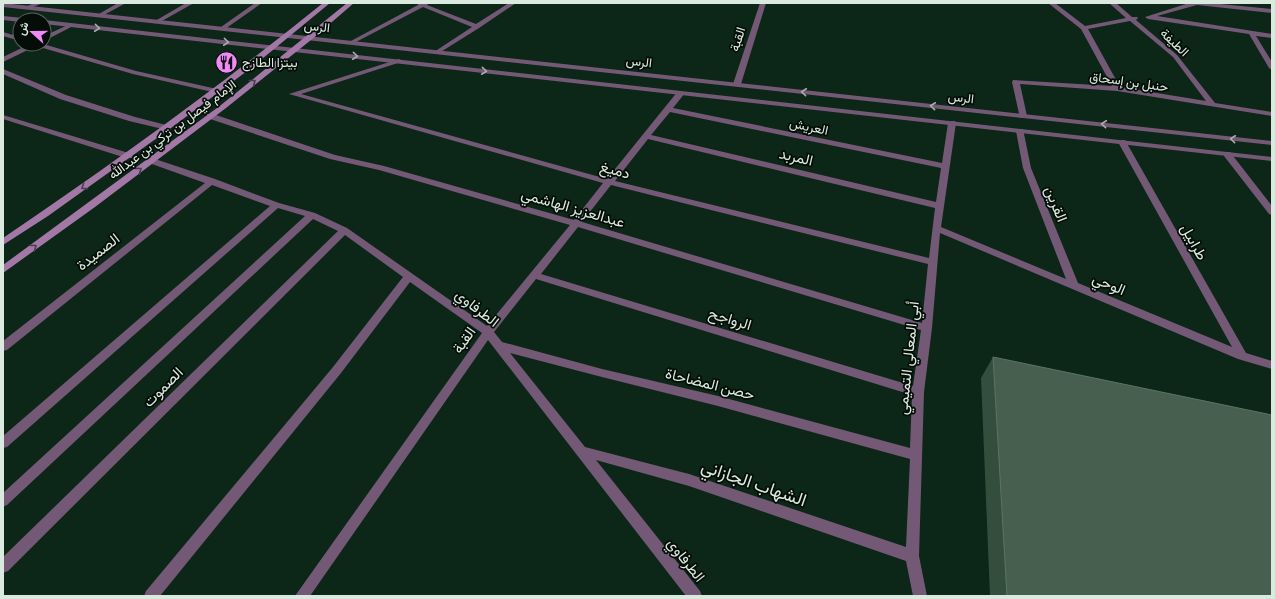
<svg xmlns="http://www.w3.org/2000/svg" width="1275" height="599" viewBox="0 0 1275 599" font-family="'PT Sans Narrow',Vazirmatn,sans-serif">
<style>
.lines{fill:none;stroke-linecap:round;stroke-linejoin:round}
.minor{fill:#745976;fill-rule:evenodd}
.tertiary{fill:#745976;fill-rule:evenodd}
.secondary{fill:#a478a6;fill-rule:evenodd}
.wall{fill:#344e3d}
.building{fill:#465f4f;stroke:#5d7465}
.oneway{stroke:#ada9b0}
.oneway2{stroke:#4c3d4f}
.labels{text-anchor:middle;stroke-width:3.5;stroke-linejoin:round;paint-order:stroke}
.far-street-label{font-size:13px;fill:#dbeadf;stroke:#040d07}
.far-poi-label{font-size:13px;fill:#dbeadf;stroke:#040d07;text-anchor:start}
.street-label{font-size:15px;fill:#dbeadf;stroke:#040d07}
.near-street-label{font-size:18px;fill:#dbeadf;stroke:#040d07}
</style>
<rect width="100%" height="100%" fill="#0c2717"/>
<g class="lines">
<!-- minor -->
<path class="minor" d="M34 3H43L28 9 25 7Z
M118 3H126L102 16 97 15Z
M186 3H194L160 22 155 21Z
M255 3H262L225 29H221V27Z
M418 3H429L427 5 476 24 509 3H516L479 28 439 53 436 51 437 50 472 27 423 7 354 43 349 42 418 5Z
M760 3H766L741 84 740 86H734L733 84Z
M1048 3H1055L1085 26 1126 18 1109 3H1116L1132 17H1137L1138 18 1136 20 1177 55 1215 103 1272 112V116L1117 91 1020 84 1027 116 1023 118H1020L1012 82 1013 80 1112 86 1081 29ZM1130 21 1173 57 1206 101 1120 87 1088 29Z
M1189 3H1210L1272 9V13L1197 5 1157 16 1272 34V38L1256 36 1272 62V70L1269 68 1249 34 1148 19 1145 17Z
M70 24 75 25 44 41V36Z
M3 32 20 37V41L3 36Z
M30 44H43L136 71 217 89 221 91 217 93 133 74 36 46 3 62V57Z
M399 59 401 60V62L301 94 607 179 678 91H681L685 93 673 108 942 163 948 123 952 121H955L956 123 941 227 1066 279 1023 168 1016 131 1017 129H1023L1031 168 1078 283 1232 347 1118 142 1122 140H1125L1246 353 1272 361V369L1238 359 940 233 932 328 924 392 919 556 927 596H913L906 561 689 486 596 460 700 591 702 596H686L488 340 310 596H295L482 333 410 282 341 373 160 596H144L146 591 333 367 403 277 345 235 8 571 3 573V557L338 231 313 219 7 505 3 507V493L305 216 278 208 7 447 3 448V436L270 206 212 185 7 350 3 351V341L205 183 149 163V159H155L215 179 279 203 315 213 347 228 487 326 570 225 379 170 330 159 207 118V114H213L335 155 384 166 574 220 603 183 289 94ZM670 112 941 168 936 202 651 135ZM648 139 935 208 929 258 615 181ZM611 185 928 264 922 323 582 222ZM578 227 921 330 913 386 541 274ZM536 279 912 395 910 448 718 396 602 369 502 342 494 332ZM510 353 602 377 718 406 910 459 906 547 689 474 585 447Z
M3 69 66 95 135 117 170 126 171 128 167 130 129 121 60 99 3 74Z
M3 115 132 154 133 156 132 158H126L3 119Z
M1224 152H1230L1272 206V215L1269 214 1224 156Z"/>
<!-- tertiary -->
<path class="tertiary" d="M3 3 1272 141V145L3 7Z
M3 16 23 18 26 20H20V22L3 20Z
M44 20 1272 157V161L44 24Z"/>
<!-- secondary -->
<path class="secondary" d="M323 3H330L251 68 171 128 48 216 3 245V238C113 164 220 86 323 3Z
M347 3H354L311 40 226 108 95 207 3 273V265L221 105Z"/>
</g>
<!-- wall -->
<path class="wall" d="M993 357 1272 596H990L981 378Z"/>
<!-- building -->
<path class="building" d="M993 357 1272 415V596H1007Z"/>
<!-- one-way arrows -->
<defs><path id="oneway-chevron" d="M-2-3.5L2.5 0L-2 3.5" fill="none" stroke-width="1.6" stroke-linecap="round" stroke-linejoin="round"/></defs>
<g class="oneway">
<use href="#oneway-chevron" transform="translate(97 28) rotate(6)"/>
<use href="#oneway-chevron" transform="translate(226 42) rotate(6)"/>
<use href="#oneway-chevron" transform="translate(355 56) rotate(6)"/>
<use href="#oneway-chevron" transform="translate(484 71) rotate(6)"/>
<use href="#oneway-chevron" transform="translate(804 92) rotate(-174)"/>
<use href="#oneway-chevron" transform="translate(933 106) rotate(-174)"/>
<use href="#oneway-chevron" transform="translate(1104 124) rotate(-174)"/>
<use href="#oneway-chevron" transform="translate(1233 139) rotate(-174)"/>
</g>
<g class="oneway2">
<use href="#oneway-chevron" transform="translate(253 82) rotate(-38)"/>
<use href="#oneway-chevron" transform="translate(139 170) rotate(-36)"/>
<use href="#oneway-chevron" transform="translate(84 187) rotate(146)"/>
<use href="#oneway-chevron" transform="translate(34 247) rotate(-36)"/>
</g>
<!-- icons -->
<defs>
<symbol id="restaurant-disc" viewBox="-11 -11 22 22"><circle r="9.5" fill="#ef8bf6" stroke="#040d07"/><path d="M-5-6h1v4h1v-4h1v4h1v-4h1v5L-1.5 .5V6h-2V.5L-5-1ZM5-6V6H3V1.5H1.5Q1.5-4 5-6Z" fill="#111"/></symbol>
</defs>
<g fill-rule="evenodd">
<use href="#restaurant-disc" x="214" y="50" width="25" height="25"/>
</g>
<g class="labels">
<!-- far-street labels -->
<g class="far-street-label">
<text transform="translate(317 26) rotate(6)" y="5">الرس</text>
<text transform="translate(737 39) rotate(-72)" y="5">القبة</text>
<text transform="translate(1175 42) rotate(44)" y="5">الطيفة</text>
<text transform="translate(639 61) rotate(6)" y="5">الرس</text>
<text transform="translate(1129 81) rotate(8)" y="5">حنبل بن إسحاق</text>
<text transform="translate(961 97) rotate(6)" y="5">الرس</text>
<text transform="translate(809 126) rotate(12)" y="5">العريش</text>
<text transform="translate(172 129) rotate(-37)" y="5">الإمام فيصل بن تركي بن عبدالله</text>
</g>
<!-- far-poi labels -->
<g class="far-poi-label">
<text x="242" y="67">بيتزا الطازج</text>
</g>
<!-- street labels -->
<g class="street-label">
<text transform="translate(796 157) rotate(13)" y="5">المربد</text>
<text transform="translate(615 170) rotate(15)" y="5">دميغ</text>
<text transform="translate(1056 204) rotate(68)" y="5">القرين</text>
<text transform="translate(573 208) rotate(16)" y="5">عبدالعزيز الهاشمي</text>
<text transform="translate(1194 242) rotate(61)" y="5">طرابيل</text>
<text transform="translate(98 252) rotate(-38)" y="5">الصميدة</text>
<text transform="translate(1109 284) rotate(23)" y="5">الوحي</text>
<text transform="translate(477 308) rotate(38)" y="5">الطرفاوي</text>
<text transform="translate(730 319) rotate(17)" y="5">الرواجح</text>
<text transform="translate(464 340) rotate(-55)" y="5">القبة</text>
<text transform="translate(908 358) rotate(-84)" y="5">أبي المعالي التميمي</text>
<text transform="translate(710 384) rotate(14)" y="5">حصن المضاحاة</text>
<text transform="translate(163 387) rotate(-45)" y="5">الصموت</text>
<text transform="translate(686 560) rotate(52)" y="5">الطرفاوي</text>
</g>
<!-- near-street labels -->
<g class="near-street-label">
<text transform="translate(754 483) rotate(19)" y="6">الشهاب الجازاني</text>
</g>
</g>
<!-- border -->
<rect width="1275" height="599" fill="none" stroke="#dbeadf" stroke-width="8"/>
<!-- north arrow -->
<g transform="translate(32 32) rotate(291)"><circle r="19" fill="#040d07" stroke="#5a655d"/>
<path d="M0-3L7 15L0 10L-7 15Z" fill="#ef8bf6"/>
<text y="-6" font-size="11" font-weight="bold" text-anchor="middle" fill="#dbeadf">ش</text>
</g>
</svg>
